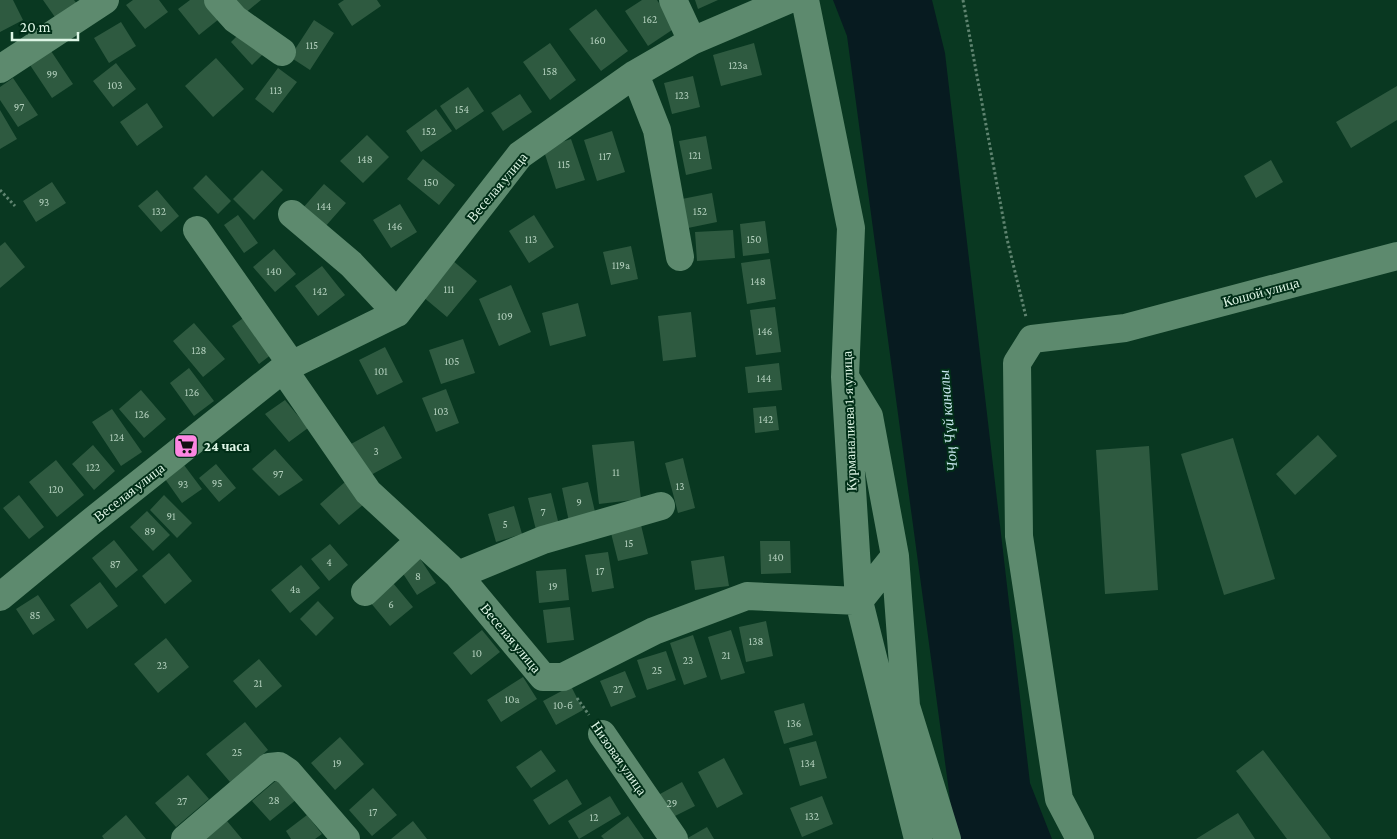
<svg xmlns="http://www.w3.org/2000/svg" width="1397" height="839" viewBox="0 0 1397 839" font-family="'Crimson Pro',serif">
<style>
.water{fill:#071b20}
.building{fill:#2e5a40}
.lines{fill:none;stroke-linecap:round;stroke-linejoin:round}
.path{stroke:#5f8470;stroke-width:3;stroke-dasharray:2.5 2.5;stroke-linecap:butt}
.minor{stroke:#5d8a6e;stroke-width:28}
.labels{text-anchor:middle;stroke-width:4;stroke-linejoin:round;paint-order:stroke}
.number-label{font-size:11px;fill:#b2cfbc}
.street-label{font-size:14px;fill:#def6e6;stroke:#002e17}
.poi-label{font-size:14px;font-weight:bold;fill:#def6e6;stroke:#002e17;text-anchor:start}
.water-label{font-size:15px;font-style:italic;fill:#c9e8f0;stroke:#002e17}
</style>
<rect width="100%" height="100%" fill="#093821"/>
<!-- water -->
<path class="water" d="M833 0H932L945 53 1030 783 1052 839H961L952 814 847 36Z"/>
<!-- building -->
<path class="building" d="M0 0H13L23 20 0 32Z
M43 0H74L78 5 57 20Z
M133 0H159L168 12 145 29 126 5Z
M190 0H204L219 19 199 35 178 9Z
M233 0H261L244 14Z
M344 0H377L381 6 352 26 338 4Z
M642 0H657L675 28 648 46 625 11Z
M695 0H718L698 9Z
M596 9 628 51 601 71 569 29Z
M314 20 334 33 310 70 290 57Z
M121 22 136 46 109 63 94 38Z
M245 28 267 50 252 65 231 42Z
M550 43 576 80 550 100 523 62Z
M754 43 762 75 721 86 713 55Z
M51 51 73 84 52 98 30 65Z
M216 58 244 89 213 117 185 86Z
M116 63 136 89 113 107 93 81Z
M278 68 297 82 273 113 255 99Z
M693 76 700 107 672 114 664 83Z
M13 78 38 115 18 127 0 100V87Z
M1397 86V120L1351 148 1336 122Z
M468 87 484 111 456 130 440 106Z
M520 94 532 112 503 131 491 113Z
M147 103 163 127 137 146 120 122Z
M436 109 452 131 421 152 406 131Z
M0 110 17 139 0 149Z
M612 131 625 172 597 181 584 140Z
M367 135 389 157 363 183 340 161Z
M706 136 712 169 686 175 679 141Z
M571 139 585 180 556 189 543 148Z
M423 159 455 185 439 205 407 179Z
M1271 160 1283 182 1256 198 1244 176Z
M262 170 283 190 254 220 233 199Z
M206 175 231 201 218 214 193 188Z
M52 182 66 203 36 222 23 201Z
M324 184 346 203 324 228 302 209Z
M157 190 179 216 161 232 138 206Z
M712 193 717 222 688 228 682 199Z
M400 204 417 232 391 248 373 220Z
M238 215 258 243 244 253 224 225Z
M534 215 554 247 529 263 509 231Z
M765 221 769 253 743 256 740 224Z
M733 230 735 258 697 261 695 232Z
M5 242 25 267 0 288V246Z
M631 246 638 279 611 285 603 252Z
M274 249 296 274 275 292 253 267Z
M770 259 776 299 747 304 741 263Z
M452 260 477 281 447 317 422 296Z
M322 266 345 295 318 316 295 286Z
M511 285 531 332 499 346 479 299Z
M578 303 586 336 550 346 542 313Z
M775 307 781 352 756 355 750 310Z
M691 312 696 357 663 361 658 316Z
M249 314 276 351 259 364 232 326Z
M194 323 225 359 203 377 173 341Z
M463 339 475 373 441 384 429 350Z
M385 347 403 382 377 395 359 360Z
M779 363 782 390 748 393 745 367Z
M189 368 214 401 194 416 170 383Z
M446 389 459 423 436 432 422 398Z
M141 390 166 419 144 438 119 409Z
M285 400 308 428 289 442 265 414Z
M776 406 779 430 755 433 753 408Z
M112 409 142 452 121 466 92 422Z
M384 426 402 458 369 476 351 444Z
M1318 435 1337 456 1295 495 1276 474Z
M1233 438 1275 579 1224 595 1181 454Z
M634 441 641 499 599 504 592 445Z
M93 445 115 471 94 490 72 464Z
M1149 446 1158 590 1105 594 1096 450Z
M275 449 303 480 279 496 252 469Z
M683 458 695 508 678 513 665 463Z
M56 460 84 495 57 517 29 482Z
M216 464 236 488 219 502 199 478Z
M184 465 202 489 182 503 165 479Z
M345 482 364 504 339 525 320 504Z
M588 482 596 516 569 522 562 488Z
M551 493 559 525 536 530 528 498Z
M19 495 44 527 29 539 3 508Z
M164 495 192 523 177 538 150 510Z
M514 506 522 534 496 542 488 514Z
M147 511 170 535 153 551 130 527Z
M641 525 648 554 618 561 611 533Z
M114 540 138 570 116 588 92 558Z
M760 541H790L791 573 761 574Z
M330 544 348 565 329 581 311 559Z
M608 552 614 588 592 592 585 555Z
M169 553 192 581 165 604 142 576Z
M724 556 729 586 695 590 691 561Z
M419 557 436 583 417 595 400 569Z
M301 565 320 588 290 613 271 590Z
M566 569 569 600 539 603 536 571Z
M100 582 118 606 87 629 70 605Z
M393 583 413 607 390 626 370 602Z
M38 595 55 620 33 635 16 609Z
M318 601 334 618 316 636 300 619Z
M570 607 574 640 547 643 543 610Z
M766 621 773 656 746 662 739 627Z
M482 630 500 652 471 675 453 653Z
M731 630 745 673 721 680 708 637Z
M693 635 707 677 684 685 670 643Z
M166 638 189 667 158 693 134 664Z
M666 651 676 680 647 690 637 660Z
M259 659 282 686 256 708 233 681Z
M625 671 636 697 611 707 600 681Z
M523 677 537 699 501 722 487 700Z
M571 686 583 710 556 725 543 701Z
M804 703 813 735 784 744 774 711Z
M245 722 268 750 230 782 206 754Z
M340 737 364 764 335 790 311 763Z
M816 741 827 778 800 786 789 748Z
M541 750 556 771 531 788 516 767Z
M1263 750 1331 839H1287L1236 771Z
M724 758 743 794 717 808 698 772Z
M188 775 209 799 176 827 155 803Z
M279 778 297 799 270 821 252 801Z
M567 779 582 804 549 825 533 800Z
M682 782 695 806 661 823 649 800Z
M373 788 397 815 372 836 349 810Z
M610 796 621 814 579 839 568 821Z
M822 796 833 824 802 837 790 808Z
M1238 813 1255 839H1196Z
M126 815 146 839H104L102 836Z
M307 815 322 834 315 839H291L286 831Z
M628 816 644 839H604L601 836Z
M227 821 242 839H206Z
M413 821 427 839H391Z
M707 827 714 839H686Z"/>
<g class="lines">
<!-- path -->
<path class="path" d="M963 0 1007 239 1026 317
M0 190 15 206
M577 698 589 715"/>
<!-- minor -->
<path class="minor" d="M218 0 235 19 282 52
M673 0 692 41
M805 0 851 228 845 377 859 601 918 839
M0 69 105 0
M635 74 657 130 680 257
M292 214 351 264 397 313
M197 230 292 365
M283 369 368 492 458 575 543 677H563L654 631 747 596 859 601 895 556
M847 380 869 416 895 556 906 706 947 839
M458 575 543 540 661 506
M365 592 420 540
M0 597 91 522 283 369 397 313 520 155 635 74 692 41 788 0
M602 734 674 839
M185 839 269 767 279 766 288 772 346 839
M1080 839 1059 799 1019 536 1017 363 1032 339 1125 328 1397 256"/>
</g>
<!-- icons -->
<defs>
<symbol id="supermarket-square" viewBox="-11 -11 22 22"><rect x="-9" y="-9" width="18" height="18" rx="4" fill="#fd86e2" stroke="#002e17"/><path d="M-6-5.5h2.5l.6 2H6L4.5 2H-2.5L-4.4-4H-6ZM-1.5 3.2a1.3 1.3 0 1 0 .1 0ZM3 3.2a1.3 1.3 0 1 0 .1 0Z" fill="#111"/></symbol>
</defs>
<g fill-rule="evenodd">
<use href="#supermarket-square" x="172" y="432" width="28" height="28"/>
</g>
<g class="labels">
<!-- number labels -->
<g class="number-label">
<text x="650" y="23">162</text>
<text x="598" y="44">160</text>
<text x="312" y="49">115</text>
<text x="738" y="69">123a</text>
<text x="550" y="75">158</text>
<text x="52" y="78">99</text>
<text x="115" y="89">103</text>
<text x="276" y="94">113</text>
<text x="682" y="99">123</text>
<text x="19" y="111">97</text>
<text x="462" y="113">154</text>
<text x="429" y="135">152</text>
<text x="695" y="159">121</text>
<text x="605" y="160">117</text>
<text x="365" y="163">148</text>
<text x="564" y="168">115</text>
<text x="431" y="186">150</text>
<text x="44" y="206">93</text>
<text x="324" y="210">144</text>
<text x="159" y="215">132</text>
<text x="700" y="215">152</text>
<text x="395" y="230">146</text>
<text x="531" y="243">113</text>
<text x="754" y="243">150</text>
<text x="621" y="269">119a</text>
<text x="274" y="275">140</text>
<text x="758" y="285">148</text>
<text x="449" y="293">111</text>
<text x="320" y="295">142</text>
<text x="505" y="320">109</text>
<text x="765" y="335">146</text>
<text x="199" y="354">128</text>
<text x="452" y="365">105</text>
<text x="381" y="375">101</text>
<text x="764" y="382">144</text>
<text x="192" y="396">126</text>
<text x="441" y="415">103</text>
<text x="142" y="418">126</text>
<text x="766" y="423">142</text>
<text x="117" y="441">124</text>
<text x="376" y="455">3</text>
<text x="93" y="471">122</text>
<text x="616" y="476">11</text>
<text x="278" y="478">97</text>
<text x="217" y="487">95</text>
<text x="183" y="488">93</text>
<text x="680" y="490">13</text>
<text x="56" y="493">120</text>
<text x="579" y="506">9</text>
<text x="543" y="516">7</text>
<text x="171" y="520">91</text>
<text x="505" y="528">5</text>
<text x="150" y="535">89</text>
<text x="629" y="547">15</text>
<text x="776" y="561">140</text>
<text x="329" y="566">4</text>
<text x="115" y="568">87</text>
<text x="600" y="575">17</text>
<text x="418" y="580">8</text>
<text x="553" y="590">19</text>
<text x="295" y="593">4a</text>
<text x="391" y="608">6</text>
<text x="35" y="619">85</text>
<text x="756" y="645">138</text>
<text x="477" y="657">10</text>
<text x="726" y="659">21</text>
<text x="688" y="664">23</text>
<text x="162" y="669">23</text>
<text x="657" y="674">25</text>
<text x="258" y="687">21</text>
<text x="618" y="693">27</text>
<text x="512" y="703">10a</text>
<text x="563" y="709">10-б</text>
<text x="794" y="727">136</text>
<text x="237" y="756">25</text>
<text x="337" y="767">19</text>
<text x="808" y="767">134</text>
<text x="274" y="804">28</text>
<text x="182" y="805">27</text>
<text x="672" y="807">29</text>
<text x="373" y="816">17</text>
<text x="812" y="820">132</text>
<text x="594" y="821">12</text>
</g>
<!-- street labels -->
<g class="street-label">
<text transform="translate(497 187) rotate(-50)" y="5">Веселая улица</text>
<text transform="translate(1261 292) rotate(-15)" y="5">Кошой улица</text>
<text transform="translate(849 421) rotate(-92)" y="5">Курманалиева 1-я улица</text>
<text transform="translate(129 492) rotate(-38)" y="5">Веселая улица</text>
<text transform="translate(511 638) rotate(50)" y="5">Веселая улица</text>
<text transform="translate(619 758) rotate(55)" y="5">Низовая улица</text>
</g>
<!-- poi labels -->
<g class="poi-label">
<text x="204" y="451">24 часа</text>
</g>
<!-- water labels -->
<g class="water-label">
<text transform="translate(948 421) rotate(-95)" y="5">Чоң Чүй каналы</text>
</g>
</g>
<!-- scale -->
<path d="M12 32v8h66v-8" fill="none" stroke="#def6e6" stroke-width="2.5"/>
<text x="20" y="32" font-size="15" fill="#def6e6" stroke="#002e17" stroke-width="4" paint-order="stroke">20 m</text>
</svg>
